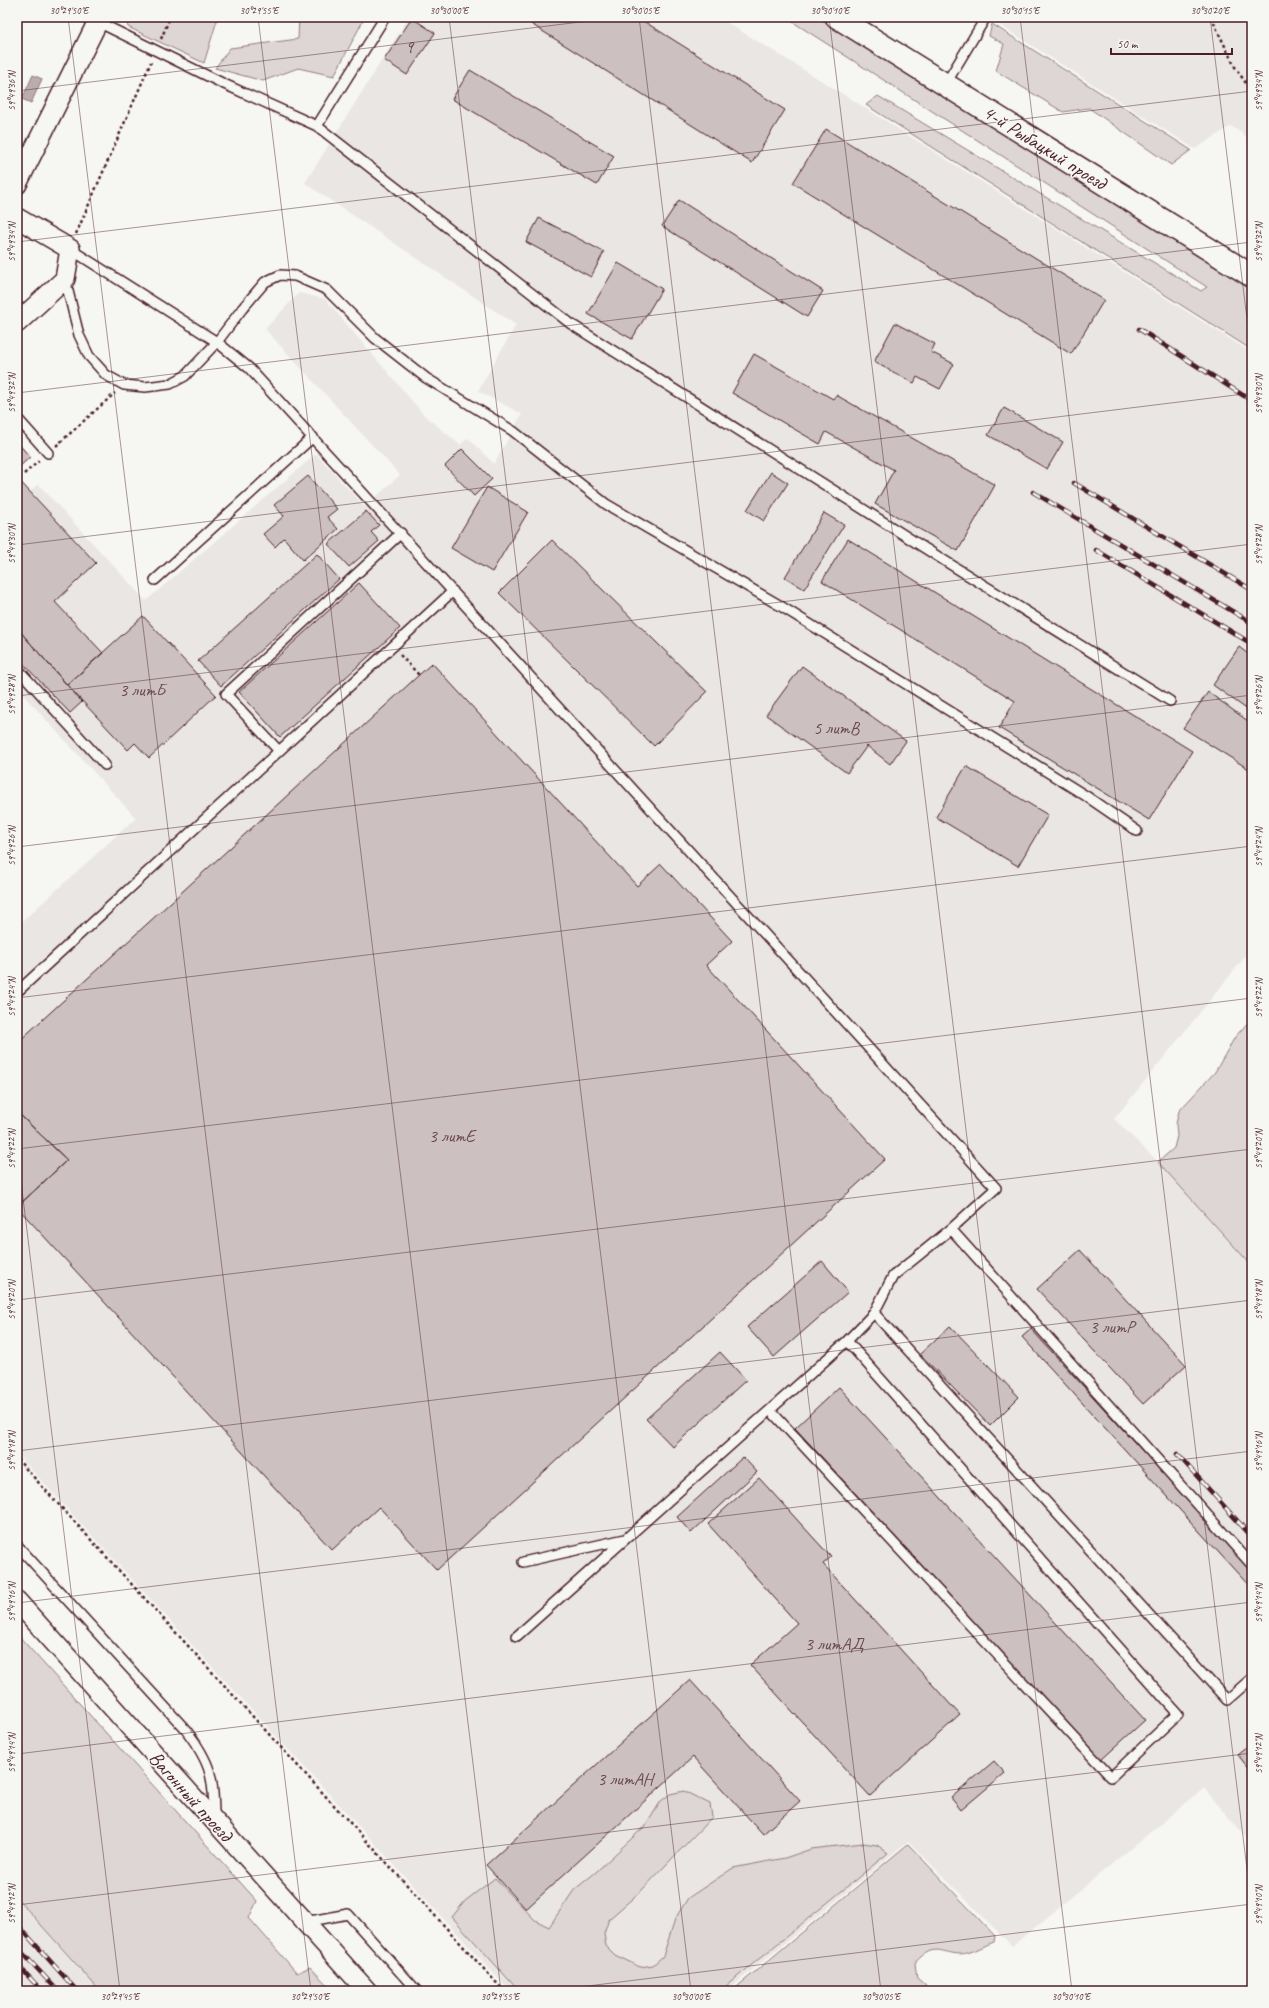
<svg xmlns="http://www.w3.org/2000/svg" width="1269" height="2008" viewBox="0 0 1269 2008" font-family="Caveat,sans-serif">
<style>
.built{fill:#e9e6e3}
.green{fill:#ddd6d5;stroke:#947a80}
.water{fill:#bbadae;stroke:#8e747a}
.building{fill:#ccc1c0;stroke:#4a1f2b}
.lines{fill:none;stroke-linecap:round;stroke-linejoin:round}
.lane-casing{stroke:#4a1f2b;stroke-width:12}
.street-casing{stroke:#4a1f2b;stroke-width:22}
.secondary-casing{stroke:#4a1f2b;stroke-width:25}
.path{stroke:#4a1f2b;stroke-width:2.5;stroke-dasharray:3 3;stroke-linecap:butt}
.lane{stroke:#f6f6f2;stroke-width:9}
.street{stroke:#f6f6f2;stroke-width:19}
.secondary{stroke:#f6f6f2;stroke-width:22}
.rail-casing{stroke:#4a1f2b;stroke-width:4.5}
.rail{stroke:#f6f6f2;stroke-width:3;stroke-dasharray:9;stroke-linecap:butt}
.ticks{fill:none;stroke:#4a1f2b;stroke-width:1;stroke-opacity:0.45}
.labels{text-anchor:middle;stroke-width:3;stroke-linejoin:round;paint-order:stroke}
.number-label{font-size:18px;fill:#6a4850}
.street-label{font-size:20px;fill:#4a1f2b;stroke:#f6f6f2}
.neatline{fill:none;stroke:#4a1f2b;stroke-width:1.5}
.ticks-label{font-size:10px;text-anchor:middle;fill:#4a1f2b}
</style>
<rect width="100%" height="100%" fill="#f6f6f2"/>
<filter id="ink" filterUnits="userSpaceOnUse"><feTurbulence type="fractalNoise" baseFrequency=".025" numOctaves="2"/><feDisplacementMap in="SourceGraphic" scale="8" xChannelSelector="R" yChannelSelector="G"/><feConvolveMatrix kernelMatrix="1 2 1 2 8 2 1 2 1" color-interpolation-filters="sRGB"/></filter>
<g filter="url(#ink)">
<!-- built -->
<path class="built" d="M409 17H718L862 106 1252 353V948L1114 1119 1158 1162 1252 1266V1845L1204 1788 1012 1946 908 1841 727 1991H510L17 1454V926L136 818 17 688V478L30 492 38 484 146 601 316 454 365 507 400 475 265 329 299 293 325 299 424 415 460 445 468 438 494 464 522 414 478 391 516 325 305 183Z
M987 17H1252V140L1231 126 1195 149Z
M17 1898 73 1962 100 1991H17Z"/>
<!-- green -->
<path class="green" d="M125 17H218L204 63 128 27Z
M299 17H365L334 76 298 68 263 81 215 68 230 48 298 39Z
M785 17H817L1252 290V350L866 105 878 96 1201 291 1207 287Z
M992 24 1191 150 1171 165 1089 108 1063 112 996 71 1004 44 989 36Z
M1252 1018V1266L1158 1162 1174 1148 1177 1136 1176 1124 1179 1111 1215 1072 1235 1037Z
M17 1634 257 1901 249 1918 297 1973 310 1967 333 1991H100L17 1898Z
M684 1791 710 1804 712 1817 641 1891 609 1919 604 1934 606 1946 615 1955 640 1967 653 1965 663 1956 675 1919 688 1898 733 1868 785 1858 811 1849 863 1843 877 1845 888 1853 720 1991H519L452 1917 465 1901 495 1878 535 1920 549 1927 574 1890 596 1872 646 1825 661 1801 670 1794Z
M908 1844 995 1936 994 1942C985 1945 976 1951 967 1953 945 1958 936 1938 915 1963L917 1978 926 1986 921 1991H732Z"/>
<!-- water -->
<path class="water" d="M33 75 42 79 31 103 22 99Z"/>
<!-- building -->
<path class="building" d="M520 17H637L785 110 752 163Z
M412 18 435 33 407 75 384 60Z
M470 70 614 156 597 185 452 99Z
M826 129 1104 300 1071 354 793 183Z
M679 200 823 291 807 317 662 226Z
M539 218 604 252 591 277 526 242Z
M618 263 662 289 632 339 588 314Z
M895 323 935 344 931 352 954 364 940 389 917 377 914 383 874 362Z
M754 354 833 399 836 395 995 485 958 551 875 504 894 470 826 432 820 444 732 393Z
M1004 408 1063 442 1047 469 988 435Z
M17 442 30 457 17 469Z
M462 449 492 479 474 496 445 466Z
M771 472 788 483 764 521 747 510Z
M308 476 337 509 327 517 338 529 303 560 284 538 275 547 263 534 284 516 274 505Z
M17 478 96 563 55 602 103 653 67 685 17 628Z
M487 487 528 512 492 572 451 548Z
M366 511 379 525 371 532 379 541 349 567 328 544Z
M824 513 844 525 804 589 785 577Z
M848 539 1192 751 1149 820 999 728 1015 701 822 581Z
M552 540 707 692 654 746 499 593Z
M317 554 339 579 221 686 198 661Z
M359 583 400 628 280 737 239 692Z
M143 616 216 695 149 758 135 743 128 750 67 685Z
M17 628 82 702 70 713 17 657Z
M1239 647 1252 657V713L1213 685Z
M432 663 637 886 661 864 732 941 706 965 885 1159 437 1570 379 1507 332 1550 17 1207 67 1160 17 1112V1043Z
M802 666 906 741 890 764 867 746 847 773 766 715Z
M1208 692 1252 724V771L1183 728Z
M966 766 1048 815 1018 866 936 817Z
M17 1112 67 1160 17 1207Z
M1080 1250 1186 1365 1143 1404 1037 1289Z
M822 1261 848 1292 774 1357 747 1327Z
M950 1326 1019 1397 990 1426 920 1354Z
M1031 1329 1252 1571V1589L1022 1337Z
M720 1352 746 1380 673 1447 646 1419Z
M839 1387 1145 1720 1101 1760 795 1428Z
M743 1457 757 1472 691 1533 677 1517Z
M759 1478 831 1557 823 1564 960 1715 870 1796 750 1665 797 1623 708 1524Z
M690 1680 800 1801 763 1834 693 1757 526 1909 486 1865Z
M1252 1742V1772L1237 1754Z
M994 1761 1005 1773 961 1810 951 1798Z"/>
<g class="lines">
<defs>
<path id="lane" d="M98 22 224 84 317 126 571 324 945 561 1170 701
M945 85 986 17
M317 126 385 17
M70 249 217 342 249 368 996 1188 951 1229 893 1276 874 1313 847 1341 517 1636
M65 279 79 335 89 356 106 375 124 385 145 387 170 384 185 376 217 342 242 309 265 282 280 275 295 276 327 290 375 338 426 378 513 431 606 504 779 605 1086 796 1137 831
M17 418 48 453
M155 580 313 437
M17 668 105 765
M279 751 226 694 401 533
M17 992 453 591
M951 1229 1252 1565
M874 1313 1227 1700 1252 1678
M770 1410 1111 1777 1178 1714 847 1341
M17 1545 186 1730C211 1763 214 1777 214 1819
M523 1562 625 1539
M305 1922 348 1914 417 1991"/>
<path id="street" d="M17 184 100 17
M17 218 70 249 65 279 17 323
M17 1601 367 1991"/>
<path id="secondary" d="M837 17 1252 276"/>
</defs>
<!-- lane casing -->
<use href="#lane" class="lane-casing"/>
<!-- street casing -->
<use href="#street" class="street-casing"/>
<!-- secondary casing -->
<use href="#secondary" class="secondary-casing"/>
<!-- path -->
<path class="path" d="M1211 17 1235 67 1252 92
M161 39 170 17
M76 234 151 62
M56 446 115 393
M24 474 39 461
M400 655 419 675
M17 1459 504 1991"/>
<!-- lane -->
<use href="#lane" class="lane"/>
<!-- street -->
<use href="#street" class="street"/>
<!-- secondary -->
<use href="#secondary" class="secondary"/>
<defs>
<path id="rail" d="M1139 329 1252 401
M1074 483 1252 590
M1033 492 1252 623
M1096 550 1252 644
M1177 1454 1252 1537
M17 1924 77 1991
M17 1947 58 1991
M17 1964 42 1991"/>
</defs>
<!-- rail casing -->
<use href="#rail" class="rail-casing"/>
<!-- rail -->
<use href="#rail" class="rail"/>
</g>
</g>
<!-- ticks -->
<path class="ticks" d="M68 17 311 1991M258 17 501 1991M449 17 691 1991M639 17 881 1991M829 17 1072 1991M1020 17 1252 1910M1210 17 1252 360M17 91 621 17M17 242 1252 91M17 393 1252 242M17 545 1252 393M17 696 1252 544M17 847 1252 695M17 998 1252 846M17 1149 120 1991M17 1149 1252 998M17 1300 1252 1149M17 1451 1252 1300M17 1603 1252 1451M17 1754 1252 1602M17 1905 1252 1753M547 1991 1252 1904"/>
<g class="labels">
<!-- number labels -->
<g class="number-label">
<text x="409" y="53">9</text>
<text x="142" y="696">3 литБ</text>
<text x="836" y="734">5 литВ</text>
<text x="452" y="1142">3 литЕ</text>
<text x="1112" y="1333">3 литР</text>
<text x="834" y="1650">3 литАД</text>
<text x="625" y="1785">3 литАН</text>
</g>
<!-- street labels -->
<g class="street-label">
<text transform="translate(1045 147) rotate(32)" y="7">4-й Рыбацкий проезд</text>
<text transform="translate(191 1796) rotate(48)" y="7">Вагонный проезд</text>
</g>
</g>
<!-- margin -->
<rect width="1269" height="2008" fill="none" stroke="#f6f6f2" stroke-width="44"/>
<!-- scale -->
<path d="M1111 48v6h121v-6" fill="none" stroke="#4a1f2b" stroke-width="2"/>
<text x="1117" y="48" font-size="12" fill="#4a1f2b" stroke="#f6f6f2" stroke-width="3" paint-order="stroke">50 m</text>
<rect x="22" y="22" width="1225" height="1964" class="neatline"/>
<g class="ticks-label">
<text x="69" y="14">30°29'50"E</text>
<text x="259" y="14">30°29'55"E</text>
<text x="449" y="14">30°30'00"E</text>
<text x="640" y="14">30°30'05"E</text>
<text x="830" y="14">30°30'10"E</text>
<text x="1020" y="14">30°30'15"E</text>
<text x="1210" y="14">30°30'20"E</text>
<text transform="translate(11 91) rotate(-90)" y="4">59°49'36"N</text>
<text transform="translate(1258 91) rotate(-90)" y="4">59°49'34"N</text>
<text transform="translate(11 242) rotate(-90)" y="4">59°49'34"N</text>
<text transform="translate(1258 242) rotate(-90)" y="4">59°49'32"N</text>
<text transform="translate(11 393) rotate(-90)" y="4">59°49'32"N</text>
<text transform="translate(1258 394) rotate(-90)" y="4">59°49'30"N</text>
<text transform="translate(11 544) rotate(-90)" y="4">59°49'30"N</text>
<text transform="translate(1258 545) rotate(-90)" y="4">59°49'28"N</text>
<text transform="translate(11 695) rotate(-90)" y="4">59°49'28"N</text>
<text transform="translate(1258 696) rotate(-90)" y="4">59°49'26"N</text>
<text transform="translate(11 846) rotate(-90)" y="4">59°49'26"N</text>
<text transform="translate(1258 847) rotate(-90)" y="4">59°49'24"N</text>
<text transform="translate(11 997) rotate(-90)" y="4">59°49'24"N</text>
<text transform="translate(1258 998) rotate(-90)" y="4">59°49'22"N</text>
<text transform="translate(11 1149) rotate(-90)" y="4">59°49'22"N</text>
<text transform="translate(1258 1149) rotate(-90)" y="4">59°49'20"N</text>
<text transform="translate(11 1300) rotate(-90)" y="4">59°49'20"N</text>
<text transform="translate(1258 1300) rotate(-90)" y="4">59°49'18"N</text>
<text transform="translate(11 1451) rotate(-90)" y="4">59°49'18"N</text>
<text transform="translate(1258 1452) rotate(-90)" y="4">59°49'16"N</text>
<text transform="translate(11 1602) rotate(-90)" y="4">59°49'16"N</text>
<text transform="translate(1258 1603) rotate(-90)" y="4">59°49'14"N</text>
<text transform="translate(11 1753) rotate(-90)" y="4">59°49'14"N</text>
<text transform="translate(1258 1754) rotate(-90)" y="4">59°49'12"N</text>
<text transform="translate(11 1904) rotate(-90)" y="4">59°49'12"N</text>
<text transform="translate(1258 1905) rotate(-90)" y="4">59°49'10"N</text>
<text x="120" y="2000">30°29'45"E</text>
<text x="310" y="2000">30°29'50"E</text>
<text x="500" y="2000">30°29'55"E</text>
<text x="691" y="2000">30°30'00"E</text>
<text x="881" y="2000">30°30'05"E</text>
<text x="1071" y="2000">30°30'10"E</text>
</g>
</svg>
